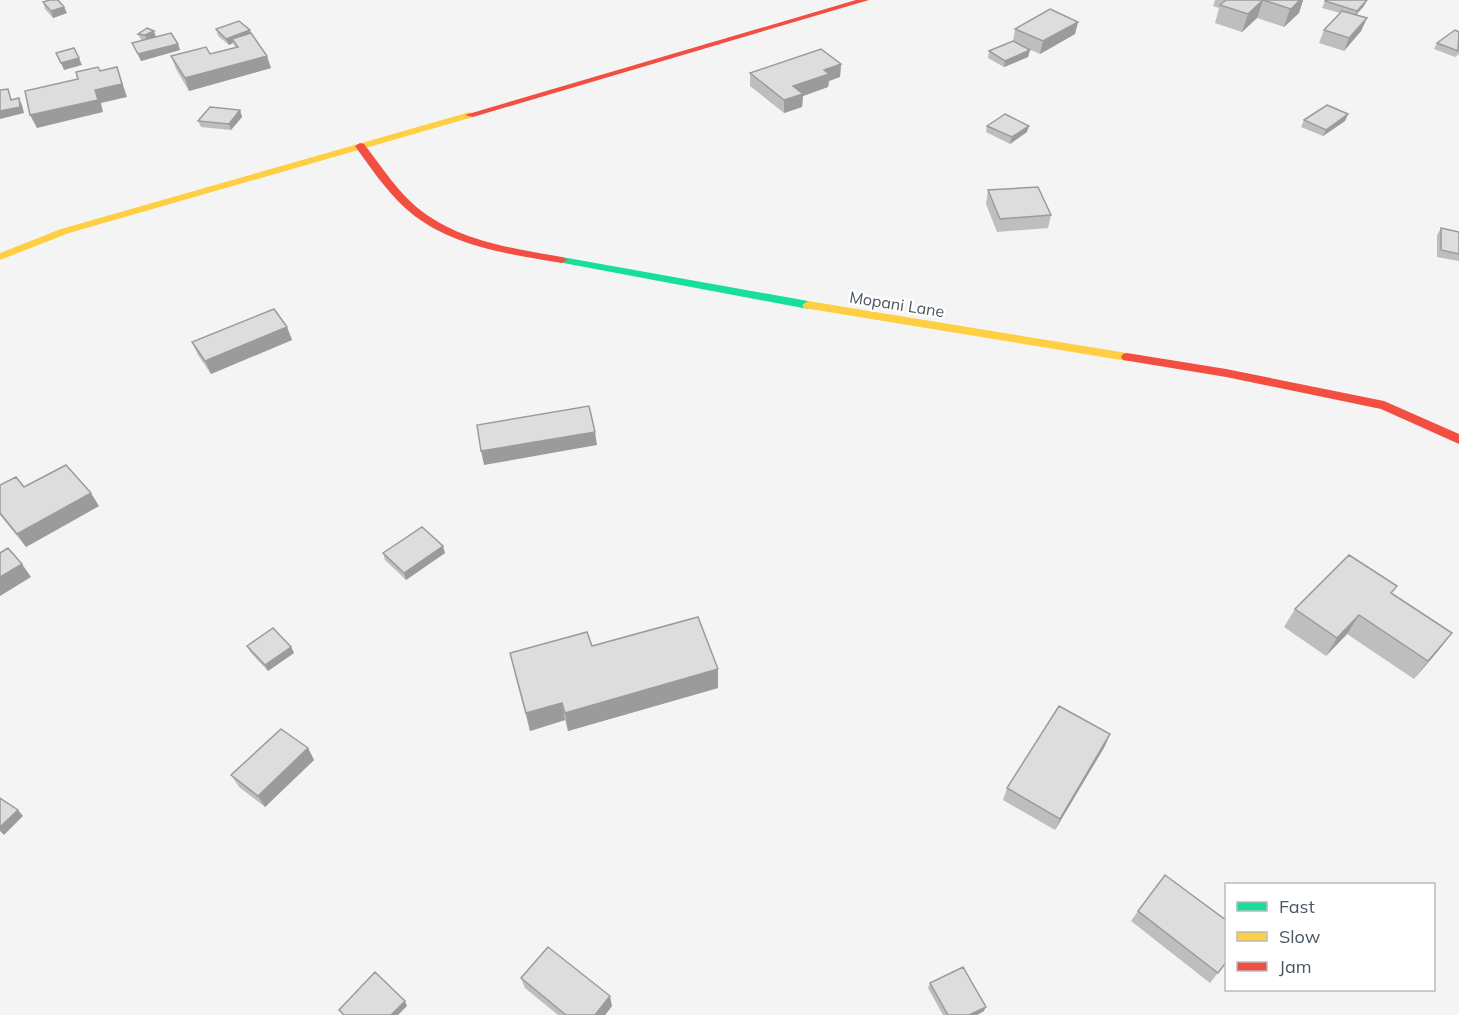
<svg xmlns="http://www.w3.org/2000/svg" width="1459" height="1015" viewBox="0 0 1459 1015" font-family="Mulish,sans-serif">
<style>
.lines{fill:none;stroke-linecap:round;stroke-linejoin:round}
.fast{fill:#16e098;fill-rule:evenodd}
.slow{fill:#ffcf43;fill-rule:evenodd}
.jam{fill:#f24e42;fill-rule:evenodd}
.wall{fill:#bebebf}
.shaded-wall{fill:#9b9b9b}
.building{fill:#ddddde;stroke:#9b9b9b;stroke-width:1.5}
.labels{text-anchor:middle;stroke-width:4.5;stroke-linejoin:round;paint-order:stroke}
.street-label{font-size:16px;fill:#4a5661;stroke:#fff}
</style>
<rect width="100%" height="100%" fill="#f4f4f4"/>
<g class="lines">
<!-- fast -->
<path class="fast" d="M562 257 808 301 814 305 808 309 558 262 556 260Z"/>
<!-- slow -->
<path class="slow" d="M470 112 475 115 473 117 69 233 0 260V253L61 229Z
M808 301 1127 353 1133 357 1127 361 804 308 802 305Z"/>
<!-- jam -->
<path class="jam" d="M856 0H869L473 117 465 115Z
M360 143 364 144C379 163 393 185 411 202 451 240 510 248 562 257L568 260 562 263C508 254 446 246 404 207 385 189 370 167 355 146Z
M1127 353 1226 369 1384 401 1459 434V444L1381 409 1226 377 1123 360 1121 357 1123 354Z"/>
</g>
<!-- wall -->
<path class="wall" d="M1215 0H1303L1299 13 1284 27 1257 18 1242 32 1215 23 1219 8 1213 6Z
M1325 1 1364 6 1356 15 1367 18 1361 31 1344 51 1319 43 1324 30 1340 13 1322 8Z
M43 2 64 7 67 13 53 18 45 9Z
M1078 22 1075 34 1040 54 1020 45 1030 50 1028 57 1004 67 988 58 989 51 1013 41 1015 29Z
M216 29 251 34 271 68 189 91 176 69 171 56 210 54 235 47 233 43 229 45 218 36Z
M1459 32V54L1455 57 1434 49 1437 43Z
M138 34 156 37 178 44 180 50 141 61 132 43 143 41 141 40Z
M841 64 840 77 829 81 828 87 803 96 802 107 784 113 750 86V73Z
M240 110 242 117 231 130 201 127 198 121Z
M1348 114 1345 121 1323 136 1301 127 1304 120Z
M987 126 1027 132 1010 144 986 132Z
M988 190 1051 215 1048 228 997 232 986 204Z
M1441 228 1459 232V261L1437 257V235Z
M287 327 292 340 211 374 198 355 192 342Z
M0 485 24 487 99 506 26 547 0 515Z
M383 553H445L406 580 385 560Z
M1392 594 1452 633 1438 651 1414 679 1347 634 1326 656 1284 627 1295 609Z
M247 646 291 647 294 653 268 671 251 653Z
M592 646 718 669V688L568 731 565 720 530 731 514 671Z
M1105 746 1055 830 1003 800 1007 788Z
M308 748 314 760 265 807 239 787 231 775Z
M1138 911 1218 973 1210 983 1131 921Z
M521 978 612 1006 605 1015H558L525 988Z
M930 983 984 1011 977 1015H943L928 988Z"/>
<!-- shaded-wall -->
<path class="shaded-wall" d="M1263 0 1257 18 1242 32 1248 14Z
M1293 0H1303L1299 13 1284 27Z
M1367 0 1364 6 1354 17 1357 11Z
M64 7 67 13 53 18 51 11Z
M1367 18 1361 31 1344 51 1349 38Z
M1078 22 1075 34 1040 54 1043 41Z
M250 30 252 37 232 39 233 43 229 45 226 39Z
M154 31 156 37 147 42 145 35Z
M178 44 180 50 141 61 138 54Z
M1030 50 1028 57 1004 67 1005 61Z
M267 56 271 68 189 91 185 78Z
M79 58 82 65 64 70 61 63Z
M841 64 840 77 829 81 828 87 803 96 802 107 784 113V100L793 86 824 70Z
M117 67 127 97 101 103 103 112 37 128 30 115 95 90Z
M19 98 22 105 24 113 0 119V111Z
M240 110 242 117 231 130 229 124Z
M1348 114 1345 121 1323 136 1326 130Z
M1029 126 1027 132 1010 144 1012 137Z
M287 327 292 340 211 374 205 361Z
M595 432 597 445 484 465 481 451Z
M91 493 99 506 26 547 17 534Z
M443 546 445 553 406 580 404 573Z
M22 564 31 577 0 596V577Z
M1359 615 1347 634 1326 656 1337 638Z
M1452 633 1438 651 1414 679 1428 661Z
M291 647 294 653 268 671 265 665Z
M718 669V688L568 731 565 713Z
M562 703 565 720 530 731 526 713Z
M1110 734 1105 746 1055 830 1060 819Z
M308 748 314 760 265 807 258 796Z
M18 810 23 816 4 835 0 831V827Z
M610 996 612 1006 605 1015H595Z
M405 1001 407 1006 398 1015H391Z
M986 1007 984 1011 977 1015H969Z"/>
<!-- building -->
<path class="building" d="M50 0H58L64 7 51 11 43 2Z
M1226 0H1263L1248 14 1220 5Z
M1263 0H1300L1291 9Z
M1326 0H1367L1357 11 1325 1Z
M1050 9 1078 22 1043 41 1015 29Z
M1342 11 1367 18 1349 38 1324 30Z
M239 21 250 30 226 39 216 29Z
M147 28 154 31 145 35 138 34Z
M1455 30 1459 32 1458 51 1437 43Z
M171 33 178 44 138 54 132 43Z
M251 33 267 56 185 78 171 56 206 47 210 54 238 47 232 39Z
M1013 41 1030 50 1005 61 989 51Z
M74 48 79 58 61 63 56 53Z
M821 49 841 64 824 70 829 74 793 86 803 94 784 100 750 73Z
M98 67 100 71 117 67 122 84 95 90 98 100 30 115 25 91 78 79 76 72Z
M8 89 11 100 19 98 20 107 0 111V90Z
M1327 105 1348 114 1326 130 1304 120Z
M210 107 240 110 229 124 198 121Z
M1005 114 1029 126 1012 137 987 126Z
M1038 187 1051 215 1000 219 988 190Z
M1441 228 1459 232V254L1441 250Z
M274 309 287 327 205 361 192 342Z
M589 406 595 432 481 451 477 425Z
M66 465 91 493 17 534 0 513V485L16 477 24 487Z
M422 527 443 546 404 573 383 553Z
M8 548 22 564 0 577V553Z
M1349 555 1397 586 1391 593 1452 633 1428 661 1359 615 1337 638 1295 609Z
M698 617 718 669 565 713 562 703 526 713 510 653 587 632 592 646Z
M273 628 291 647 265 665 247 646Z
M1059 706 1110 734 1060 819 1007 788Z
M281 729 308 748 258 796 231 775Z
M0 798 18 810 0 827Z
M1165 875 1227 921V961L1218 973 1138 911Z
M548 947 610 996 595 1015H566L521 978Z
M963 967 986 1007 969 1015H948L930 983Z
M375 972 405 1001 391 1015H344L339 1010Z"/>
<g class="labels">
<!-- street labels -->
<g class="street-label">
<text transform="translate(897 304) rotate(9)" y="6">Mopani Lane</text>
</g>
</g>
<!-- legend -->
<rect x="1225" y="883" width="210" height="108" fill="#ffffff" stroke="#b7bbc0" stroke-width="1.5"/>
<rect x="1237" y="902" width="30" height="9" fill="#16e098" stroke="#b7bbc0" stroke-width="1.5"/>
<text x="1279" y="913" font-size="18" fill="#4a5661">Fast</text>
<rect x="1237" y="932" width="30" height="9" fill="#ffcf43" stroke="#b7bbc0" stroke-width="1.5"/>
<text x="1279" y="943" font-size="18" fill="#4a5661">Slow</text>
<rect x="1237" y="962" width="30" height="9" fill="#f24e42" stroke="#b7bbc0" stroke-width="1.5"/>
<text x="1279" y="973" font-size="18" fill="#4a5661">Jam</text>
</svg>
